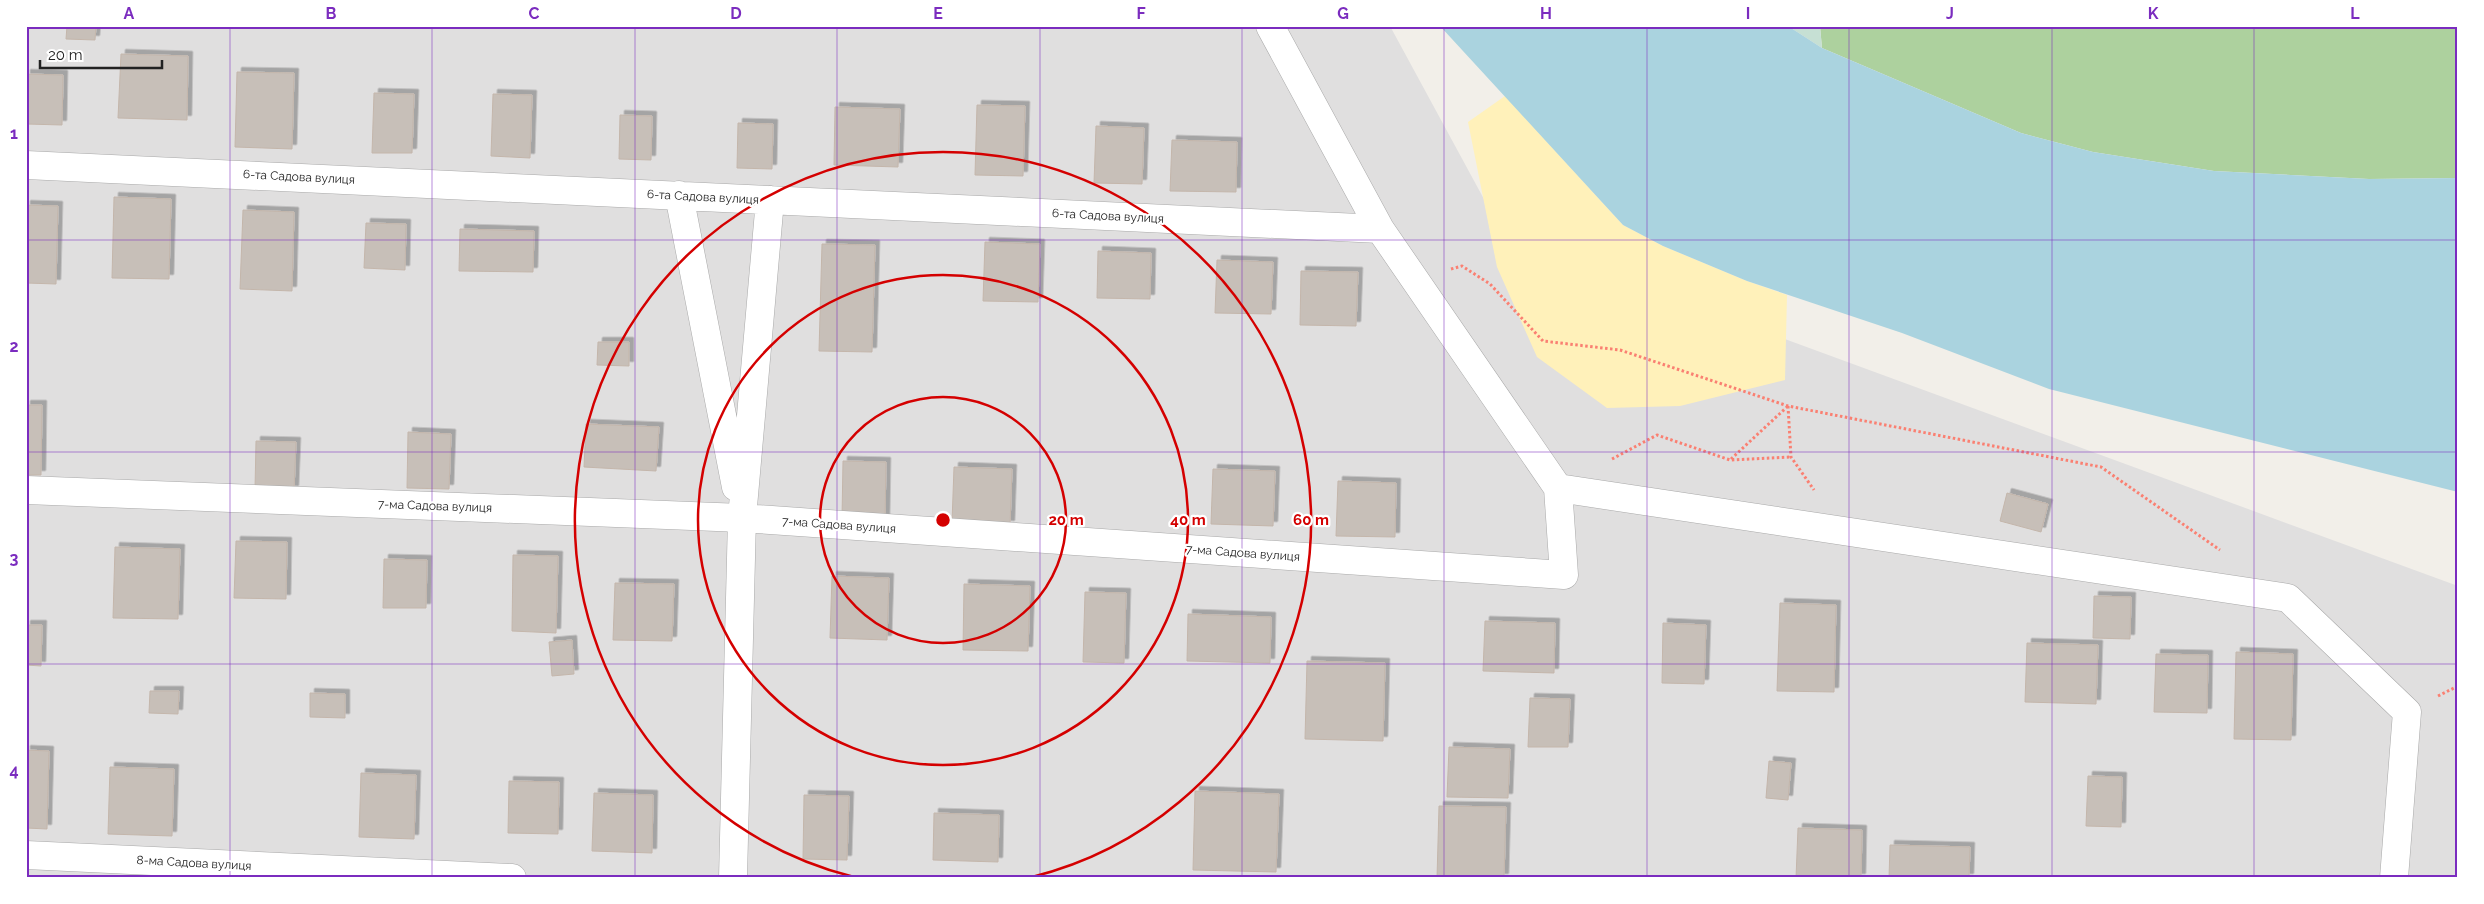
<svg xmlns="http://www.w3.org/2000/svg" width="2484" height="904" viewBox="0 0 2484 904" font-family="Raleway,sans-serif">
<style>
.residential{fill:#e0dfdf}
.forest{fill:#add19e}
.wetland{fill:#c6e0d4}
.sand{fill:#fff1ba}
.water{fill:#aad3df}
.building{fill:#c7bfb8;stroke:#c4b6ab;filter:url(#shadow)}
.lines{fill:none;stroke-linecap:round;stroke-linejoin:round}
.street-casing{stroke:#a9a9a9;stroke-width:29}
.path{stroke:#fa8072;stroke-width:3;stroke-dasharray:2.5 2.5;stroke-linecap:butt}
.street{stroke:#fff;stroke-width:28}
.grid{fill:none;stroke:#7b2cbf;stroke-width:1;stroke-opacity:0.55}
.ring{fill:none;stroke:#d40000;stroke-width:2.5}
.labels{text-anchor:middle;stroke-width:4.5;stroke-linejoin:round;paint-order:stroke}
.street-label{font-size:12px;fill:#222;stroke:#fff}
.centre{fill:#d40000;stroke:#fff;stroke-width:2.5}
.ring-label{font-size:15px;text-anchor:middle;font-weight:bold;fill:#d40000;stroke:#fff;stroke-width:4.5;stroke-linejoin:round;paint-order:stroke}
.neatline{fill:none;stroke:#7b2cbf;stroke-width:2}
.grid-label{font-size:16px;text-anchor:middle;font-weight:bold;fill:#7b2cbf}
</style>
<defs>
<filter id="shadow"><feDropShadow dx="4.5" dy="-4.5" stdDeviation="0" flood-color="#0004"/></filter>
</defs>
<rect width="100%" height="100%" fill="#f2efe9"/>
<!-- residential -->
<path class="residential" d="M26 26H1390L1504 236 2458 586V878H26Z"/>
<!-- forest -->
<path class="forest" d="M1820 26H2458V178L2369 179 2214 171 2093 152 2021 133 1822 48Z"/>
<!-- wetland -->
<path class="wetland" d="M1788 26H1820L1822 48Z"/>
<!-- sand -->
<path class="sand" d="M1505 96 1623 225 1663 246 1747 281 1787 295 1785 380 1680 406 1607 408 1537 357 1497 267 1468 122Z"/>
<!-- water -->
<path class="water" d="M1440 26H1788L1822 48 2021 133 2093 152 2214 171 2369 179 2458 178V492L2049 389 1902 333 1747 281 1663 246 1623 225Z"/>
<!-- building -->
<path class="building" d="M67 26H96L95 40 66 39Z
M121 54 188 56 187 120 118 118Z
M237 72 294 73 292 149 235 147Z
M26 74 63 75 62 125 26 124Z
M374 93 414 94 412 153H372Z
M493 94 532 95 530 158 491 156Z
M977 105 1025 106 1023 176 975 175Z
M835 107 900 109 898 167 834 165Z
M620 115 652 116 651 160 619 159Z
M738 123 773 124 772 169 737 168Z
M1096 126 1144 128 1142 184 1094 183Z
M1172 140 1237 142 1236 192 1170 191Z
M114 197 171 199 169 279 112 278Z
M26 205 58 206 56 284 26 283Z
M243 210 294 212 292 291 240 289Z
M366 223 406 224 405 270 364 268Z
M460 229 534 231 533 272 459 271Z
M985 242 1040 244 1038 302 983 301Z
M822 244 875 245 872 352 819 351Z
M1098 251 1151 253 1150 299 1097 298Z
M1217 260 1273 262 1271 314 1215 313Z
M1301 271 1358 272 1356 326 1300 325Z
M598 342H629V366L597 365Z
M26 405H42L41 475H26Z
M586 424 659 427 656 471 584 467Z
M408 432 451 434 449 489 407 488Z
M256 441 296 442 294 490 255 489Z
M843 461 886 462 885 519 842 518Z
M954 467 1012 469 1010 525 952 523Z
M1213 469 1275 471 1273 526 1211 524Z
M1338 481 1396 483 1395 537 1336 536Z
M2007 493 2048 504 2041 532 2000 521Z
M236 541 287 542 286 599 234 598Z
M115 547 180 549 178 619 113 618Z
M513 555 558 556 556 633 512 631Z
M384 559 427 560 426 608H383Z
M832 576 889 578 887 640 830 638Z
M615 583 674 584 672 641 613 640Z
M964 584 1030 586 1028 651 963 650Z
M1085 592 1126 593 1124 663 1083 662Z
M2094 596 2131 597 2130 639 2093 638Z
M1780 603 1836 605 1834 692 1777 691Z
M1188 614 1271 617 1270 663 1187 661Z
M1485 621 1555 623 1554 673 1483 671Z
M1663 623 1706 625 1704 684 1662 683Z
M26 625H42L41 666 26 665Z
M572 640 574 674 552 676 549 642Z
M2027 643 2098 645 2096 704 2025 702Z
M2236 652 2293 654 2291 740 2234 739Z
M2156 654 2208 655 2207 713 2154 712Z
M1307 661 1385 663 1383 741 1305 739Z
M150 691H179L178 714 149 713Z
M310 693 345 694V718L310 717Z
M1530 698 1570 699 1568 747H1528Z
M1449 747 1510 749 1508 798 1447 797Z
M26 750 49 751 47 829 26 828Z
M1769 761 1791 763 1788 800 1766 798Z
M110 767 174 769 172 836 108 834Z
M361 773 416 775 414 839 359 837Z
M2088 776 2122 777 2121 827 2086 826Z
M509 781 559 782 558 834 508 833Z
M1195 791 1279 794 1276 872 1193 870Z
M594 793 653 795 652 853 592 851Z
M804 795 849 796 847 860 803 859Z
M1439 806 1506 807 1504 878H1437Z
M934 813 999 815 998 862 933 860Z
M1798 828 1862 830 1861 878H1796Z
M1890 845 1970 847 1969 878H1889Z"/>
<g class="lines">
<defs>
<path id="street" d="M1270 26 1380 229 1558 488 2288 598 2407 712 2394 878
M26 165 1380 229
M679 195 736 487
M26 490 742 518 1564 575 1558 488
M26 855 512 878
M733 878 742 518 770 200"/>
</defs>
<!-- street casing -->
<use href="#street" class="street-casing"/>
<!-- path -->
<path class="path" d="M1451 269 1462 266 1490 284 1543 341 1620 350 1788 406 2101 467 2220 550
M1788 406 1791 457 1814 490
M1612 459 1657 435 1730 460 1791 457
M1731 459 1788 406
M2438 696 2458 686"/>
<!-- street -->
<use href="#street" class="street"/>
</g>
<!-- grid -->
<path class="grid" d="M230 26V878M432 26V878M635 26V878M837 26V878M1040 26V878M1242 26V878M1444 26V878M1647 26V878M1849 26V878M2052 26V878M2254 26V878M26 240H2458M26 452H2458M26 664H2458"/>
<!-- distance rings -->
<g class="ring">
<circle cx="943" cy="520" r="123"/>
<circle cx="943" cy="520" r="245"/>
<path d="M854 877A368 368 0 1 1 1032 877"/>
</g>
<g class="labels">
<!-- street labels -->
<g class="street-label">
<text transform="translate(299 177) rotate(3)" y="4">6-та Садова вулиця</text>
<text transform="translate(703 197) rotate(3)" y="4">6-та Садова вулиця</text>
<text transform="translate(1108 216) rotate(3)" y="4">6-та Садова вулиця</text>
<text transform="translate(435 506) rotate(2)" y="4">7-ма Садова вулиця</text>
<text transform="translate(839 525) rotate(4)" y="4">7-ма Садова вулиця</text>
<text transform="translate(1243 553) rotate(4)" y="4">7-ма Садова вулиця</text>
<text transform="translate(194 863) rotate(3)" y="4">8-ма Садова вулиця</text>
</g>
</g>
<circle cx="943" cy="520" r="8" class="centre"/>
<g class="ring-label">
<text x="1066" y="525">20 m</text>
<text x="1188" y="525">40 m</text>
<text x="1311" y="525">60 m</text>
</g>
<!-- border -->
<rect width="2484" height="904" fill="none" stroke="#ffffff" stroke-width="55"/>
<!-- scale -->
<path d="M40 60v8h122v-8" fill="none" stroke="#222222" stroke-width="2.5"/>
<text x="48" y="60" font-size="15" fill="#222222" stroke="#ffffff" stroke-width="4" paint-order="stroke">20 m</text>
<rect x="28" y="28" width="2428" height="848" class="neatline"/>
<g class="grid-label">
<text x="129" y="19">A</text>
<text x="331" y="19">B</text>
<text x="534" y="19">C</text>
<text x="736" y="19">D</text>
<text x="938" y="19">E</text>
<text x="1141" y="19">F</text>
<text x="1343" y="19">G</text>
<text x="1546" y="19">H</text>
<text x="1748" y="19">I</text>
<text x="1950" y="19">J</text>
<text x="2153" y="19">K</text>
<text x="2355" y="19">L</text>
<text x="14" y="139">1</text>
<text x="14" y="352">2</text>
<text x="14" y="564">3</text>
<text x="14" y="776">4</text>
</g>
</svg>
